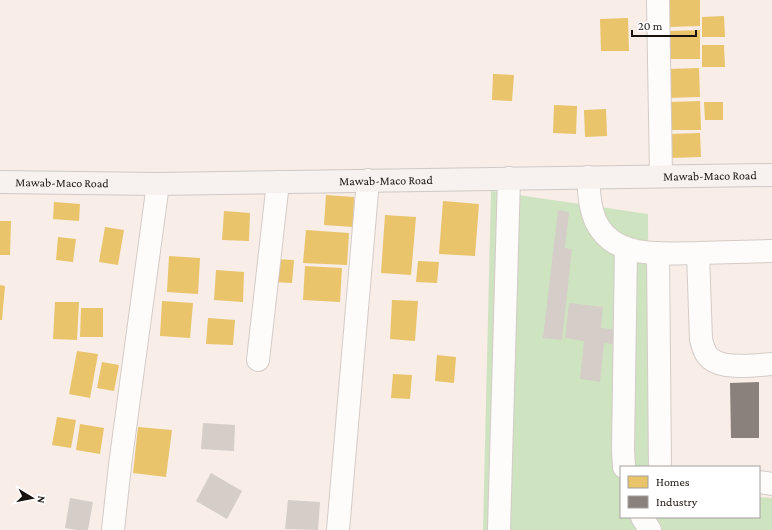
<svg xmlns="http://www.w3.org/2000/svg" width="772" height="530" viewBox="0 0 772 530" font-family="'Crimson Pro',serif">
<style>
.green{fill:#cee3c0}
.homes{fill:#e9c46a}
.industry{fill:#8a817c}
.building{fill:#d5cdc8}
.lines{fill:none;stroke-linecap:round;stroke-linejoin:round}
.minor-casing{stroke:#d4cbc7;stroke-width:24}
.major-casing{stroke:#cfc9c6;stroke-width:24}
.minor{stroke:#fefcfb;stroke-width:22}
.major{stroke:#f7f2ef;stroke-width:22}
.labels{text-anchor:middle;stroke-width:4;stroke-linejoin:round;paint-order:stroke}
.street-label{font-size:12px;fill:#19130f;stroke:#fff}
</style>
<rect width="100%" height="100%" fill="#f8ede7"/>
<!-- green -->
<path class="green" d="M491 191 648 214 649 467H621V517H759V497L772 498V530H483Z"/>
<!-- homes -->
<path class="homes" d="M668 0H700V26L669 27Z
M724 16 725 37H702V17Z
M628 18 629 51H601L600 19Z
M700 30V59H669L668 31Z
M702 45H724L725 67H702Z
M699 68 700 97 668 98V69Z
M493 74 514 75 512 101 492 100Z
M700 101 701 130H669V102Z
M704 102H723V120H705Z
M554 105 577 106 576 134 553 133Z
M606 109 607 136 585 137 584 110Z
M700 133 701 157 670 158 669 134Z
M326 195 354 197 353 227 324 225Z
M443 201 479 204 475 256 439 254Z
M54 202 80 204 79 221 53 219Z
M224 211 250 213 249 241 222 240Z
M385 215 416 217 411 275 381 273Z
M0 221H11L10 255H0Z
M105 227 124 230 118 265 99 262Z
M306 230 349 233 347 265 303 263Z
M58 237 76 239 73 262 56 260Z
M169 256 200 258 198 294 167 292Z
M274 259 294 260 292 283 272 282Z
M418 261 439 262 437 283 416 282Z
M305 266 342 268 340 302 303 300Z
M216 270 244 272 243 302 214 300Z
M0 285 5 286 2 320H0Z
M392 300 418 301 415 341 390 339Z
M162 301 193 303 190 338 160 336Z
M55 302H79L77 340 53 339Z
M81 308H103V337H80Z
M208 318 235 320 233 345 206 344Z
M77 351 98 354 90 398 69 394Z
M437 355 456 357 454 383 435 381Z
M102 362 119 365 114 391 97 388Z
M393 374 412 375 410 399 391 398Z
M57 417 76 420 71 448 52 445Z
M80 424 104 428 100 454 76 450Z
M138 427 172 430 166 477 133 473Z"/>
<!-- industry -->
<path class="industry" d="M759 382V438H731L730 383Z"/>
<!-- building -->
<path class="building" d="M558 210 569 212 565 248 572 249 562 340 543 338Z
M569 303 603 307 601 328 621 330 619 345 604 343 600 382 580 379 584 341 565 338Z
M203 423 235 425 234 451 201 449Z
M211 473 242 491 227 519 196 501Z
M70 498 93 502 88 530H77L65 528Z
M288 500 320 502 318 530 285 529Z"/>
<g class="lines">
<defs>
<path id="minor" d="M658 0 661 176
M588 177C589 194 590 216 601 230 622 259 667 253 698 253
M772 251 698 253 701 340C703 347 705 355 711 359 724 370 756 365 772 364
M658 253 660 467
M258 360 278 182
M624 467 623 450 626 248
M759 482 772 484
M642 517 650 530
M113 530 120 465 158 184
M338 530 368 180
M499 530 509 178"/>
<g id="major">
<path id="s1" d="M0 182 158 184 772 175"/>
</g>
</defs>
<!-- minor casing -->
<use href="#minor" class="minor-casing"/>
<!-- major casing -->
<use href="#major" class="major-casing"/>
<!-- minor -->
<use href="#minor" class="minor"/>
<!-- major -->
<use href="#major" class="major"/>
</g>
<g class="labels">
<!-- street labels -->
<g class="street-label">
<text dy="4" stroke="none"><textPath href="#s1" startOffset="710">Mawab-Maco Road</textPath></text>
<text dy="4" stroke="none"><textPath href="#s1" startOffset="386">Mawab-Maco Road</textPath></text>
<text dy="4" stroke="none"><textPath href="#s1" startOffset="62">Mawab-Maco Road</textPath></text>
</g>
</g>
<!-- legend -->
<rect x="620" y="466" width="140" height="52" fill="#ffffff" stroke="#a3a19f"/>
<rect x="628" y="476" width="20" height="12" fill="#e9c46a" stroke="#a3a19f"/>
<text x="656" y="486" font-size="12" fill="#19130f">Homes</text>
<rect x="628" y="496" width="20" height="12" fill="#8a817c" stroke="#a3a19f"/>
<text x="656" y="506" font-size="12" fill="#19130f">Industry</text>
<!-- north arrow -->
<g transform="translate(32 498) rotate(100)" stroke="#ffffff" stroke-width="3" paint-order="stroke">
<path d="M0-3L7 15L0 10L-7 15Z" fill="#19130f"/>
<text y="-6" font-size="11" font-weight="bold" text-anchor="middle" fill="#19130f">N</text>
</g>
<!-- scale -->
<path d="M632 30v6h64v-6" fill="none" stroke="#19130f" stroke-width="2"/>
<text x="638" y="30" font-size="12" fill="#19130f" stroke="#ffffff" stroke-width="3" paint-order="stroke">20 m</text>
</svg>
